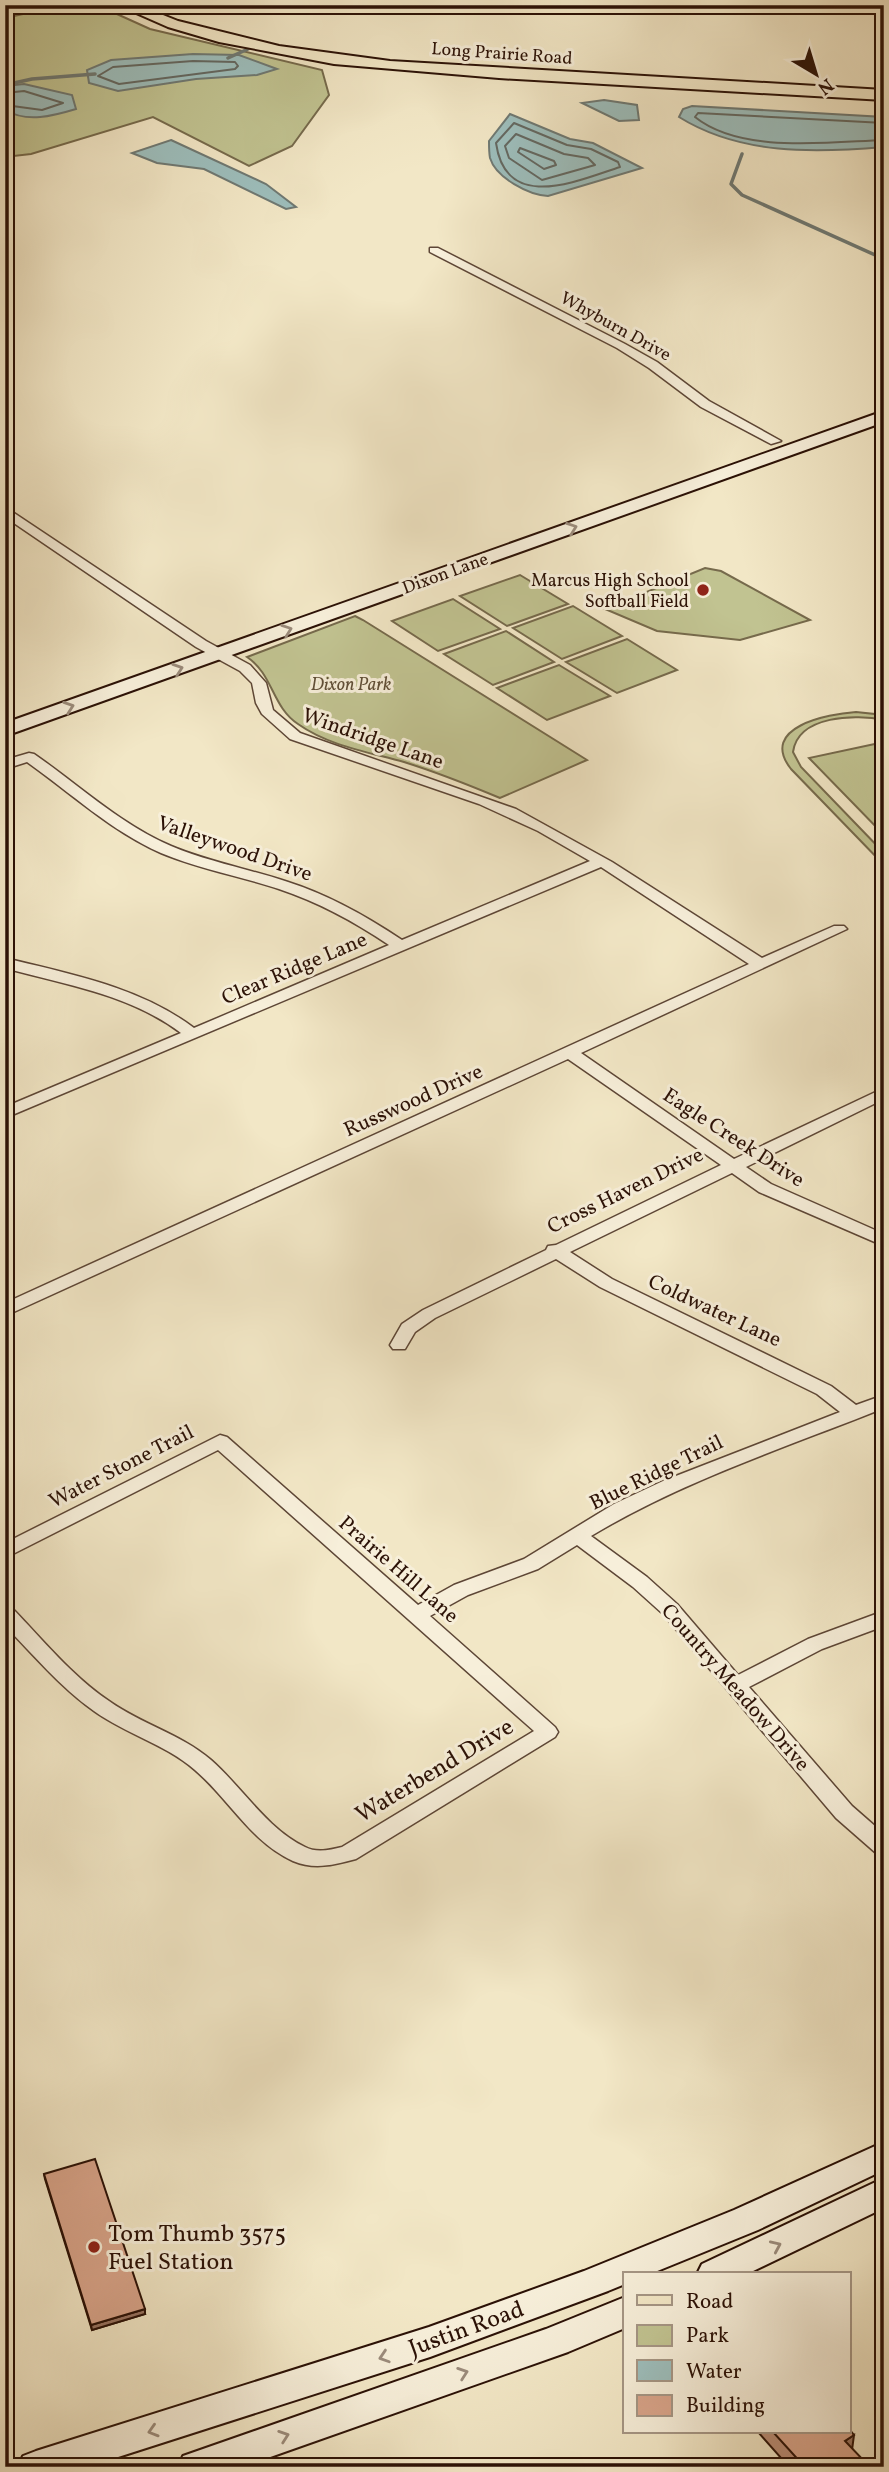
<svg xmlns="http://www.w3.org/2000/svg" width="889" height="2472" viewBox="0 0 889 2472" font-family="Vollkorn,serif">
<style>
.green{fill:#c1c391;stroke:#766a4c;stroke-width:2}
.water{fill:#9dbebc;stroke:#6f7973;stroke-width:2}
.lines{fill:none;stroke-linecap:round;stroke-linejoin:round}
.shore{stroke:#646861;stroke-width:2}
.stream{stroke:#6f7973;stroke-width:3.5}
.street-casing{stroke:#5d4636;stroke-width:3}
.secondary-casing{stroke:#2b1106;stroke-width:4}
.primary-casing{stroke:#2b1106;stroke-width:4}
.street{fill:#f7efda;fill-rule:evenodd}
.secondary{fill:#f7efda;fill-rule:evenodd}
.primary{fill:#f2e7c6;fill-rule:evenodd}
.wall{fill:#ba8d77;stroke:#2b1106;stroke-width:2}
.shaded-wall{fill:#977361;stroke:#2b1106;stroke-width:2}
.building{fill:#d8a48a;stroke:#2b1106;stroke-width:2}
.oneway{stroke:#9b8b7b}
.poi-dot{fill:#8f2418;stroke:#f7efda;stroke-width:2.5}
.labels{text-anchor:middle;stroke-width:6;stroke-linejoin:round;paint-order:stroke}
.far-street-label{font-size:18px;fill:#2b1106;stroke:#f7efda}
.far-poi-label{font-size:18px;fill:#2b1106;stroke:#f7efda;text-anchor:end}
.far-park-label{font-size:18px;font-style:italic;fill:#604f37;stroke:#f7efda}
.street-label{font-size:21px;fill:#2b1106;stroke:#f7efda}
.near-street-label{font-size:24px;fill:#2b1106;stroke:#f7efda}
.near-poi-label{font-size:24px;fill:#2b1106;stroke:#f7efda;text-anchor:start}
</style>
<rect width="100%" height="100%" fill="#f2e7c6"/>
<filter id="stains"><feTurbulence type="fractalNoise" baseFrequency=".00286" numOctaves="4"/><feColorMatrix values="0 0 0 0 .2 0 0 0 0 .09 0 0 0 0 .02 0 0 0 .5 -.17"/></filter>
<radialGradient id="worn" r=".72"><stop offset=".6" stop-color="#630" stop-opacity="0"/><stop offset="1" stop-color="#630" stop-opacity=".3"/></radialGradient>
<!-- green -->
<path class="green" d="M97 5 150 29 322 70 329 95 292 146 249 166 153 117 31 154 5 157V18L41 10Z
M705 568 721 571 810 620 740 640 657 631 605 609Z
M520 575 568 604 507 626 460 596Z
M453 599 500 629 438 651 392 621Z
M573 606 622 636 562 659 513 628Z
M355 616 363 620 587 760 500 798C469 785 436 772 404 762 368 752 329 746 298 724 272 707 273 674 247 657Z
M506 631 554 662 493 685 444 654Z
M627 639 677 670 617 693 566 662Z
M559 665 610 696 547 720 497 688Z
M856 712 884 715V720C856 714 798 715 793 752L801 767 884 853V865L791 769C758 727 828 714 856 712Z
M884 742V835L809 758Z"/>
<!-- water -->
<path class="water" d="M193 54 239 55 277 69 257 75 196 79 118 91 89 83 87 70 111 60Z
M24 84 72 95 76 109C53 116 27 123 5 110V86Z
M604 100 637 105 639 120 619 121 582 103Z
M692 106 884 117V147C814 153 740 155 679 117L683 109Z
M510 114 570 139 593 143 642 168 548 196C529 195 496 178 490 158 489 153 489 146 489 141Z
M171 140 266 184 296 207 286 209 204 169 157 163 132 153Z"/>
<g class="lines">
<!-- shore -->
<path class="shore" d="M193 61 235 62 238 66 235 69 119 84 98 76 113 67Z
M5 93 24 91 63 103 42 110 5 105
M514 123 567 145 591 149 618 162 620 167C579 180 506 214 496 143Z
M884 123 698 113 695 117C741 154 828 142 884 140
M516 134 564 154 588 158 595 165 542 180 509 158 505 146Z
M520 148 554 161 556 165 544 169 518 152Z"/>
<!-- stream -->
<path class="stream" d="M228 58 248 49
M5 85 32 79 95 74
M742 154 731 184 742 195 884 259"/>
<defs>
<path id="street" d="M430 248H438L625 344 657 362 709 401 781 441 771 444 701 407 649 368 617 348 430 252Z
M5 507 206 641 250 665 266 683 273 710 300 733 516 809 612 862 762 958 834 926H844L847 929 581 1053 734 1159 884 1088V1099L746 1167 771 1184 884 1234V1246L759 1192 732 1173 570 1252 612 1279 831 1386 856 1405 884 1395V1408C787 1447 682 1481 591 1536L647 1577 677 1604 738 1675 808 1639 884 1611V1626L822 1649 749 1687 852 1806 884 1834V1855L876 1853 836 1818 663 1614 633 1587 577 1545 538 1569 468 1595 430 1616 555 1727 558 1732 555 1737 356 1859C334 1865 314 1870 293 1861 251 1842 229 1799 195 1770 165 1744 126 1734 94 1711 60 1687 34 1655 5 1626V1606L12 1608C43 1640 72 1676 109 1701 141 1724 181 1734 211 1760 243 1788 266 1828 305 1847 316 1853 330 1850 342 1847L534 1731 218 1450 5 1558V1543L220 1435 227 1437 418 1605 454 1585 524 1559 614 1504 663 1481 840 1412 817 1394 600 1287 556 1259 435 1318 415 1332 405 1349H393L390 1345 402 1324 423 1310 546 1250 548 1246 556 1245 721 1165 568 1059 5 1316V1303L749 964 601 867 5 1118V1107L181 1033C129 994 66 985 5 968V958C70 974 140 987 194 1028L389 945C355 922 318 902 279 889 240 876 199 869 161 853 111 831 71 793 27 762L5 769V760L29 753 34 754C79 785 120 824 171 846 209 862 249 869 288 882 329 895 366 916 402 940L590 861 538 831 479 804 290 739 262 714 256 703 252 683 240 671 196 647 5 517Z"/>
<path id="secondary" d="M30 5 29 8 5 14V6Z
M884 411V422L5 736V723Z
M884 2142V2170L758 2230 650 2274H625V2284L608 2291 430 2357 87 2467H18L23 2456 36 2451 429 2327 584 2271 734 2210Z
M884 2178V2208L747 2274H697L702 2264Z
M625 2297V2328L568 2352 242 2467H178L183 2456 546 2329Z"/>
<path id="primary" d="M118 5H138L178 21 279 46 390 61 884 90V100L499 78 334 64 219 42 168 27Z"/>
</defs>
<!-- street casing -->
<use href="#street" class="street-casing"/>
<!-- secondary casing -->
<use href="#secondary" class="secondary-casing"/>
<!-- primary casing -->
<use href="#primary" class="primary-casing"/>
<!-- street -->
<use href="#street" class="street"/>
<!-- secondary -->
<use href="#secondary" class="secondary"/>
<!-- primary -->
<use href="#primary" class="primary"/>
</g>
<!-- wall -->
<path class="wall" d="M44 2174 145 2314 92 2330 45 2179Z
M758 2432H849L852 2449 867 2467H789Z"/>
<!-- shaded-wall -->
<path class="shaded-wall" d="M145 2309V2314L92 2330 91 2325Z
M854 2435 852 2450 845 2441Z"/>
<!-- building -->
<path class="building" d="M95 2159 145 2309 91 2325 44 2174Z
M849 2429 854 2435 845 2441 867 2464 864 2467H801L803 2465 773 2432H849Z"/>
<!-- one-way arrows -->
<defs><path id="oneway-chevron" d="M-2-3.5L2.5 0L-2 3.5" fill="none" stroke-width="1.6" stroke-linecap="round" stroke-linejoin="round" transform="scale(1.75)"/></defs>
<g class="oneway">
<use href="#oneway-chevron" transform="translate(572 528) rotate(-20)"/>
<use href="#oneway-chevron" transform="translate(287 630) rotate(-20)"/>
<use href="#oneway-chevron" transform="translate(178 669) rotate(-19)"/>
<use href="#oneway-chevron" transform="translate(69 707) rotate(-19)"/>
<use href="#oneway-chevron" transform="translate(776 2246) rotate(-24)"/>
<use href="#oneway-chevron" transform="translate(384 2357) rotate(162)"/>
<use href="#oneway-chevron" transform="translate(463 2373) rotate(-19)"/>
<use href="#oneway-chevron" transform="translate(153 2431) rotate(163)"/>
<use href="#oneway-chevron" transform="translate(284 2436) rotate(-19)"/>
</g>
<!-- markers -->
<g class="poi-dot">
<circle cx="703" cy="590" r="7"/>
<circle cx="94" cy="2247" r="7"/>
</g>
<g class="labels">
<!-- far-street labels -->
<g class="far-street-label">
<text transform="translate(502 53) rotate(4)" y="6">Long Prairie Road</text>
<text transform="translate(616 326) rotate(29)" y="6">Whyburn Drive</text>
<text transform="translate(445 573) rotate(-20)" y="6">Dixon Lane</text>
</g>
<!-- far-poi labels -->
<g class="far-poi-label">
<text x="689" y="586">Marcus High School<tspan x="689" dy="21">Softball Field</tspan></text>
</g>
<!-- far-park labels -->
<g class="far-park-label">
<text x="351" y="690">Dixon Park</text>
</g>
<!-- street labels -->
<g class="street-label">
<text transform="translate(373 738) rotate(19)" y="7">Windridge Lane</text>
<text transform="translate(235 848) rotate(19)" y="7">Valleywood Drive</text>
<text transform="translate(294 968) rotate(-23)" y="7">Clear Ridge Lane</text>
<text transform="translate(413 1100) rotate(-24)" y="7">Russwood Drive</text>
<text transform="translate(734 1137) rotate(33)" y="7">Eagle Creek Drive</text>
<text transform="translate(625 1190) rotate(-26)" y="7">Cross Haven Drive</text>
<text transform="translate(715 1310) rotate(25)" y="7">Coldwater Lane</text>
<text transform="translate(121 1466) rotate(-27)" y="7">Water Stone Trail</text>
<text transform="translate(656 1472) rotate(-26)" y="7">Blue Ridge Trail</text>
<text transform="translate(399 1569) rotate(41)" y="7">Prairie Hill Lane</text>
<text transform="translate(736 1687) rotate(49)" y="7">Country Meadow Drive</text>
</g>
<!-- near-street labels -->
<g class="near-street-label">
<text transform="translate(434 1770) rotate(-31)" y="8">Waterbend Drive</text>
<text transform="translate(466 2328) rotate(-20)" y="8">Justin Road</text>
</g>
<!-- near-poi labels -->
<g class="near-poi-label">
<text x="108" y="2241">Tom Thumb 3575<tspan x="108" dy="28">Fuel Station</tspan></text>
</g>
</g>
<!-- margin -->
<rect width="889" height="2472" fill="none" stroke="#f2e7c6" stroke-width="28"/>
<rect x="7" y="7" width="875" height="2458" fill="none" stroke="#2b1106" stroke-width="3.5"/>
<rect x="14" y="14" width="861" height="2444" fill="none" stroke="#2b1106" stroke-width="2"/>
<!-- legend -->
<rect x="623" y="2272" width="228" height="161" fill="#f7efda" stroke="#a59685" stroke-width="2"/>
<rect x="637" y="2295" width="35" height="10" fill="#f2e7c6" stroke="#a59685" stroke-width="2"/>
<text x="686" y="2308" font-size="21" fill="#2b1106">Road</text>
<rect x="637" y="2325" width="35" height="21" fill="#c1c391" stroke="#a59685" stroke-width="2"/>
<text x="686" y="2342" font-size="21" fill="#2b1106">Park</text>
<rect x="637" y="2360" width="35" height="21" fill="#9dbebc" stroke="#a59685" stroke-width="2"/>
<text x="686" y="2378" font-size="21" fill="#2b1106">Water</text>
<rect x="637" y="2395" width="35" height="21" fill="#d8a48a" stroke="#a59685" stroke-width="2"/>
<text x="686" y="2412" font-size="21" fill="#2b1106">Building</text>
<!-- north arrow -->
<g transform="translate(816 74) rotate(142)" stroke="#f7efda" stroke-width="5" paint-order="stroke">
<path d="M0-5L12 26L0 18L-12 26Z" fill="#2b1106"/>
<text y="-10" font-size="19" font-weight="bold" text-anchor="middle" fill="#2b1106">N</text>
</g>
<rect width="100%" height="100%" filter="url(#stains)"/>
<rect width="100%" height="100%" fill="url(#worn)"/>
</svg>
